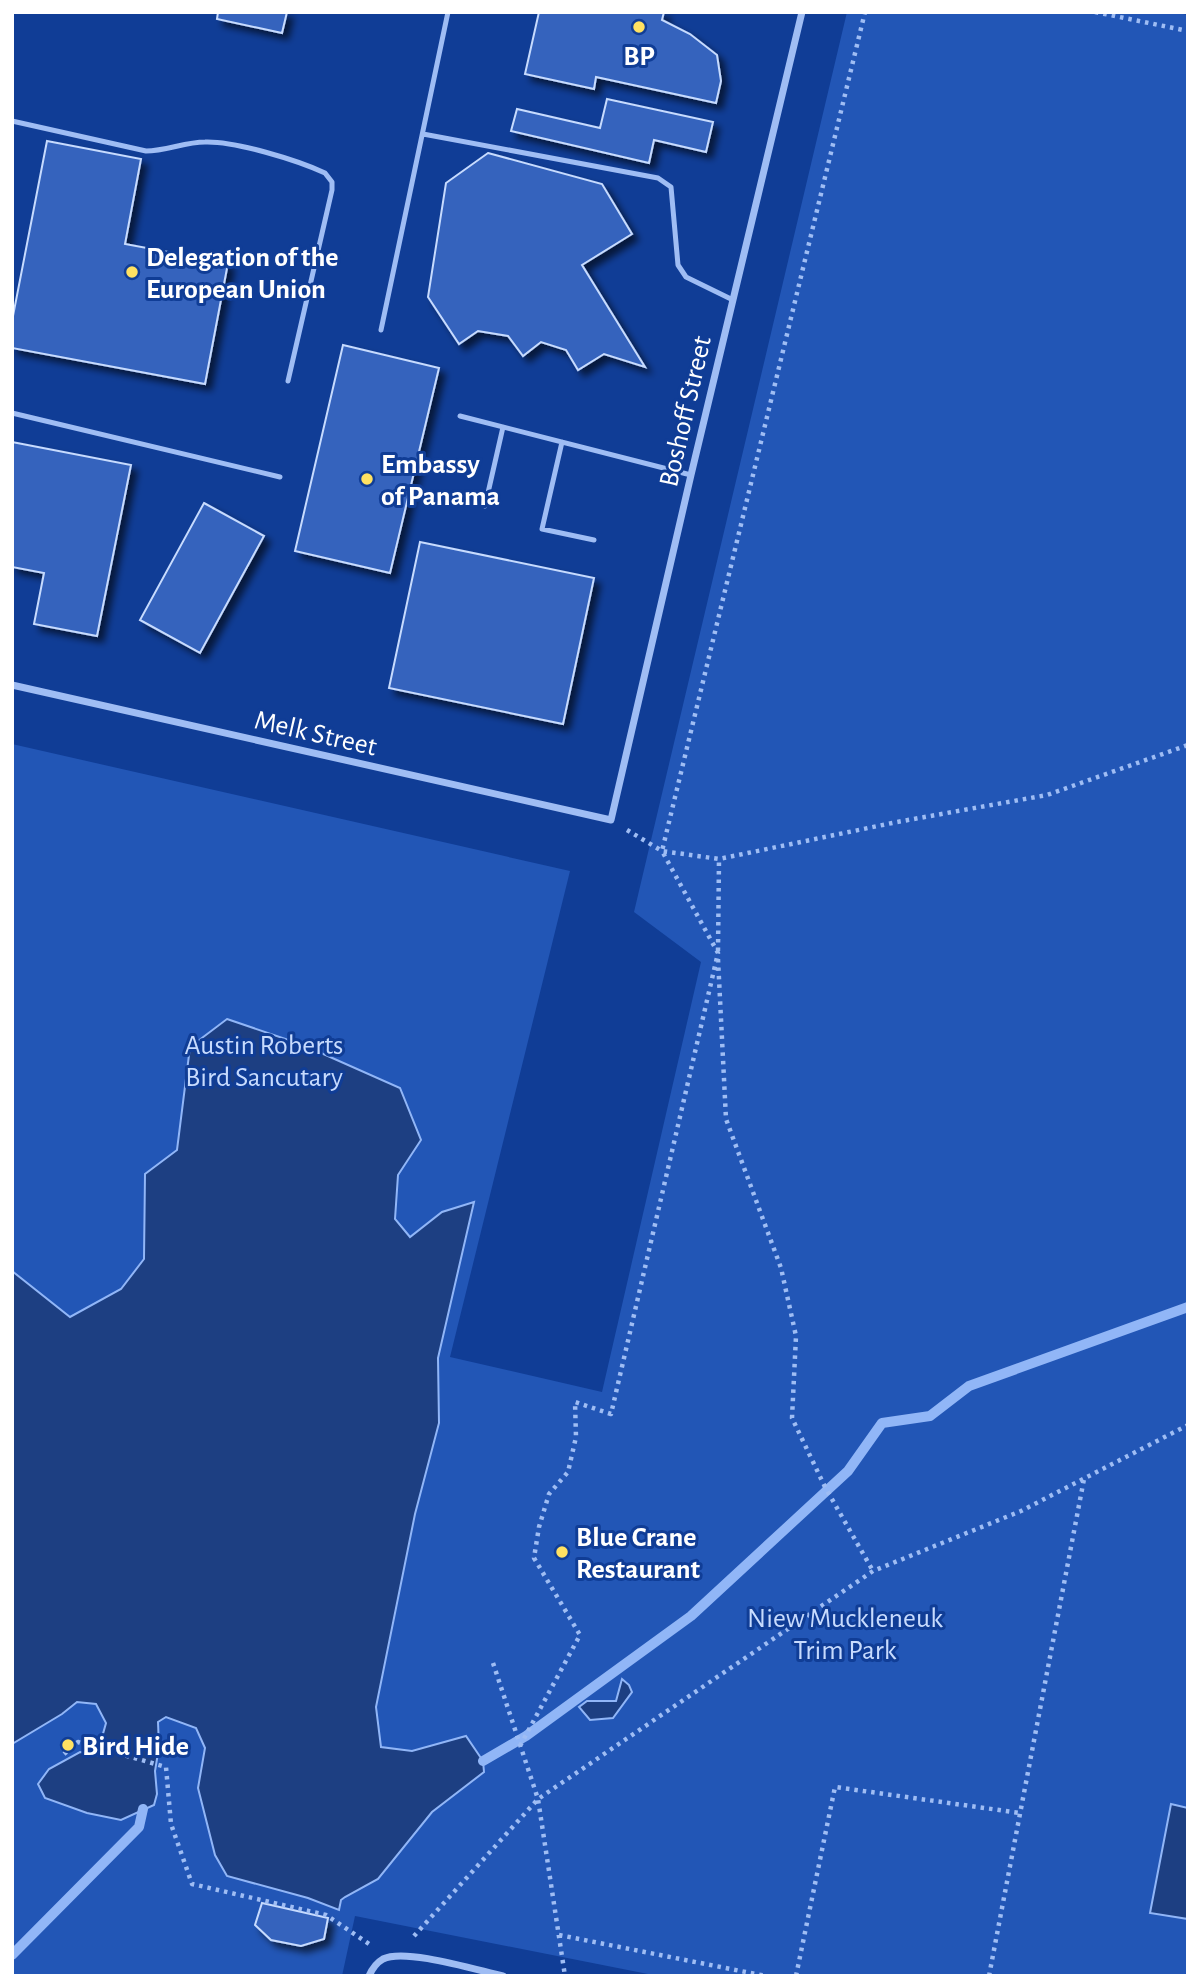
<svg xmlns="http://www.w3.org/2000/svg" width="1200" height="1988" viewBox="0 0 1200 1988" font-family="'Alegreya Sans',sans-serif">
<style>
.green{fill:#2256b6}
.water{fill:#1d3f82;stroke:#91b6f7;stroke-width:2}
.lines{fill:none;stroke-linecap:round;stroke-linejoin:round}
.stream{stroke:#91b6f7;stroke-width:10}
.building{fill:#3463bd;stroke:#c7dbfe;stroke-width:2;filter:url(#shadow)}
.path{stroke:#9fbdf4;stroke-width:4.5;stroke-dasharray:3.5 5;stroke-linecap:butt}
.service{stroke:#9fbdf4;stroke-width:5}
.minor{stroke:#9fbdf4;stroke-width:7}
.poi-dot{fill:#ffe162;stroke:#103d96;stroke-width:2.5}
.labels{text-anchor:middle;stroke-width:6;stroke-linejoin:round;paint-order:stroke}
.poi-label{font-size:28px;font-weight:bold;fill:#fff;stroke:#103d96;text-anchor:start}
.street-label{font-size:28px;fill:#fff;stroke:#103d96}
.park-label{font-size:28px;fill:#c7dbfe;stroke:#103d96}
</style>
<defs>
<filter id="shadow"><feDropShadow dx="6" dy="6" stdDeviation="3.5" flood-color="#0009"/></filter>
</defs>
<rect width="100%" height="100%" fill="#103d96"/>
<!-- green -->
<path class="green" d="M847 12H1174L1188 15V1976H658L355 1916 342 1976H12V744L570 871 450 1357 602 1392 701 962 634 912Z"/>
<!-- water -->
<path class="water" d="M227 1019 303 1045 400 1088 421 1140 398 1175 395 1219 410 1237 442 1212 474 1202 438 1358 439 1423 415 1514 376 1707 381 1747 412 1751 466 1736 483 1761 484 1772 432 1812 378 1879 345 1897 341 1900 339 1910 308 1898 227 1876 215 1855 198 1788 205 1748 196 1728 166 1717 158 1722 159 1747 155 1771 157 1794 154 1805 121 1820 87 1813 45 1798 38 1784 49 1769 80 1752 97 1755 106 1723 96 1704 77 1702 62 1714 12 1744V1271L70 1317 121 1289 144 1259 145 1174 177 1150 190 1047Z
M622 1679 629 1685 632 1692 613 1718 590 1720 579 1707 587 1701H616Z
M1171 1804 1188 1808V1919L1150 1913Z"/>
<g class="lines">
<!-- stream -->
<path class="stream" d="M483 1761 526 1736 691 1616 848 1471 882 1423 930 1416 969 1386 1188 1307
M12 1955 139 1827 143 1809"/>
</g>
<!-- building -->
<path class="building" d="M218 12H287L282 33 217 19Z
M539 12H664L662 20 690 34 717 55 721 81 716 103 596 77 594 89 525 74Z
M607 99 713 122 706 152 654 140 649 163 511 131 517 109 600 128Z
M47 141 141 159 125 244 228 263 205 384 12 348V321Z
M488 153 602 184 632 234 582 265 645 367 604 354 578 370 566 350 541 342 523 356 508 336 478 331 459 344 428 297 446 183Z
M343 345 439 368 390 573 295 551Z
M12 442 131 465 97 636 34 624 44 573 12 567Z
M204 503 264 536 200 653 140 620Z
M420 542 594 578 563 724 389 688Z
M262 1903 328 1918 324 1939 301 1946 271 1940 255 1925Z"/>
<g class="lines">
<!-- path -->
<path class="path" d="M1095 12 1188 31
M627 830 662 851 719 859 897 822 1047 795 1188 745
M718 951 719 859
M718 959 726 1119 781 1268 796 1336 792 1418 825 1487 873 1571
M493 1663 538 1799 565 1976
M520 1746 580 1635 534 1558 539 1527 549 1494 568 1472 576 1437 575 1402 611 1414 718 953 662 851 865 12
M64 1754 78 1742 166 1767 171 1824 192 1884 326 1915 369 1944
M559 1935 766 1976
M414 1936 538 1799 873 1571 1021 1511 1188 1425
M796 1976 835 1787 1020 1813
M989 1976 1084 1479"/>
<!-- service -->
<path class="service" d="M12 121 146 151C166 151 185 142 205 142 235 141 297 160 325 173L332 182V190L288 381
M423 134 658 178 671 187 678 265 686 277 733 300
M381 330 448 12
M12 413 280 477
M460 416 691 475
M562 442 542 529 594 540
M485 506 503 427"/>
<!-- minor -->
<path class="minor" d="M12 685 611 820 691 475 802 12
M369 1976C372 1969 376 1963 383 1959 405 1948 476 1970 503 1976"/>
</g>
<!-- markers -->
<g class="poi-dot">
<circle cx="639" cy="27" r="7"/>
<circle cx="132" cy="272" r="7"/>
<circle cx="367" cy="479" r="7"/>
<circle cx="562" cy="1552" r="7"/>
<circle cx="68" cy="1745" r="7"/>
</g>
<g class="labels">
<!-- poi labels -->
<g class="poi-label">
<text x="639" y="65" text-anchor="middle">BP</text>
<text x="146" y="266">Delegation of the<tspan x="146" dy="32">European Union</tspan></text>
<text x="381" y="473">Embassy<tspan x="381" dy="32">of Panama</tspan></text>
<text x="576" y="1546">Blue Crane<tspan x="576" dy="32">Restaurant</tspan></text>
<text x="82" y="1755">Bird Hide</text>
</g>
<!-- street labels -->
<g class="street-label">
<text transform="translate(684 411) rotate(-77)" y="10">Boshoff Street</text>
<text transform="translate(316 732) rotate(13)" y="10">Melk Street</text>
</g>
<!-- park labels -->
<g class="park-label">
<text x="264" y="1054">Austin Roberts<tspan x="264" dy="32">Bird Sancutary</tspan></text>
<text x="845" y="1627">Niew Muckleneuk<tspan x="845" dy="32">Trim Park</tspan></text>
</g>
</g>
<!-- border -->
<rect width="1200" height="1988" fill="none" stroke="#ffffff" stroke-width="28"/>
</svg>
